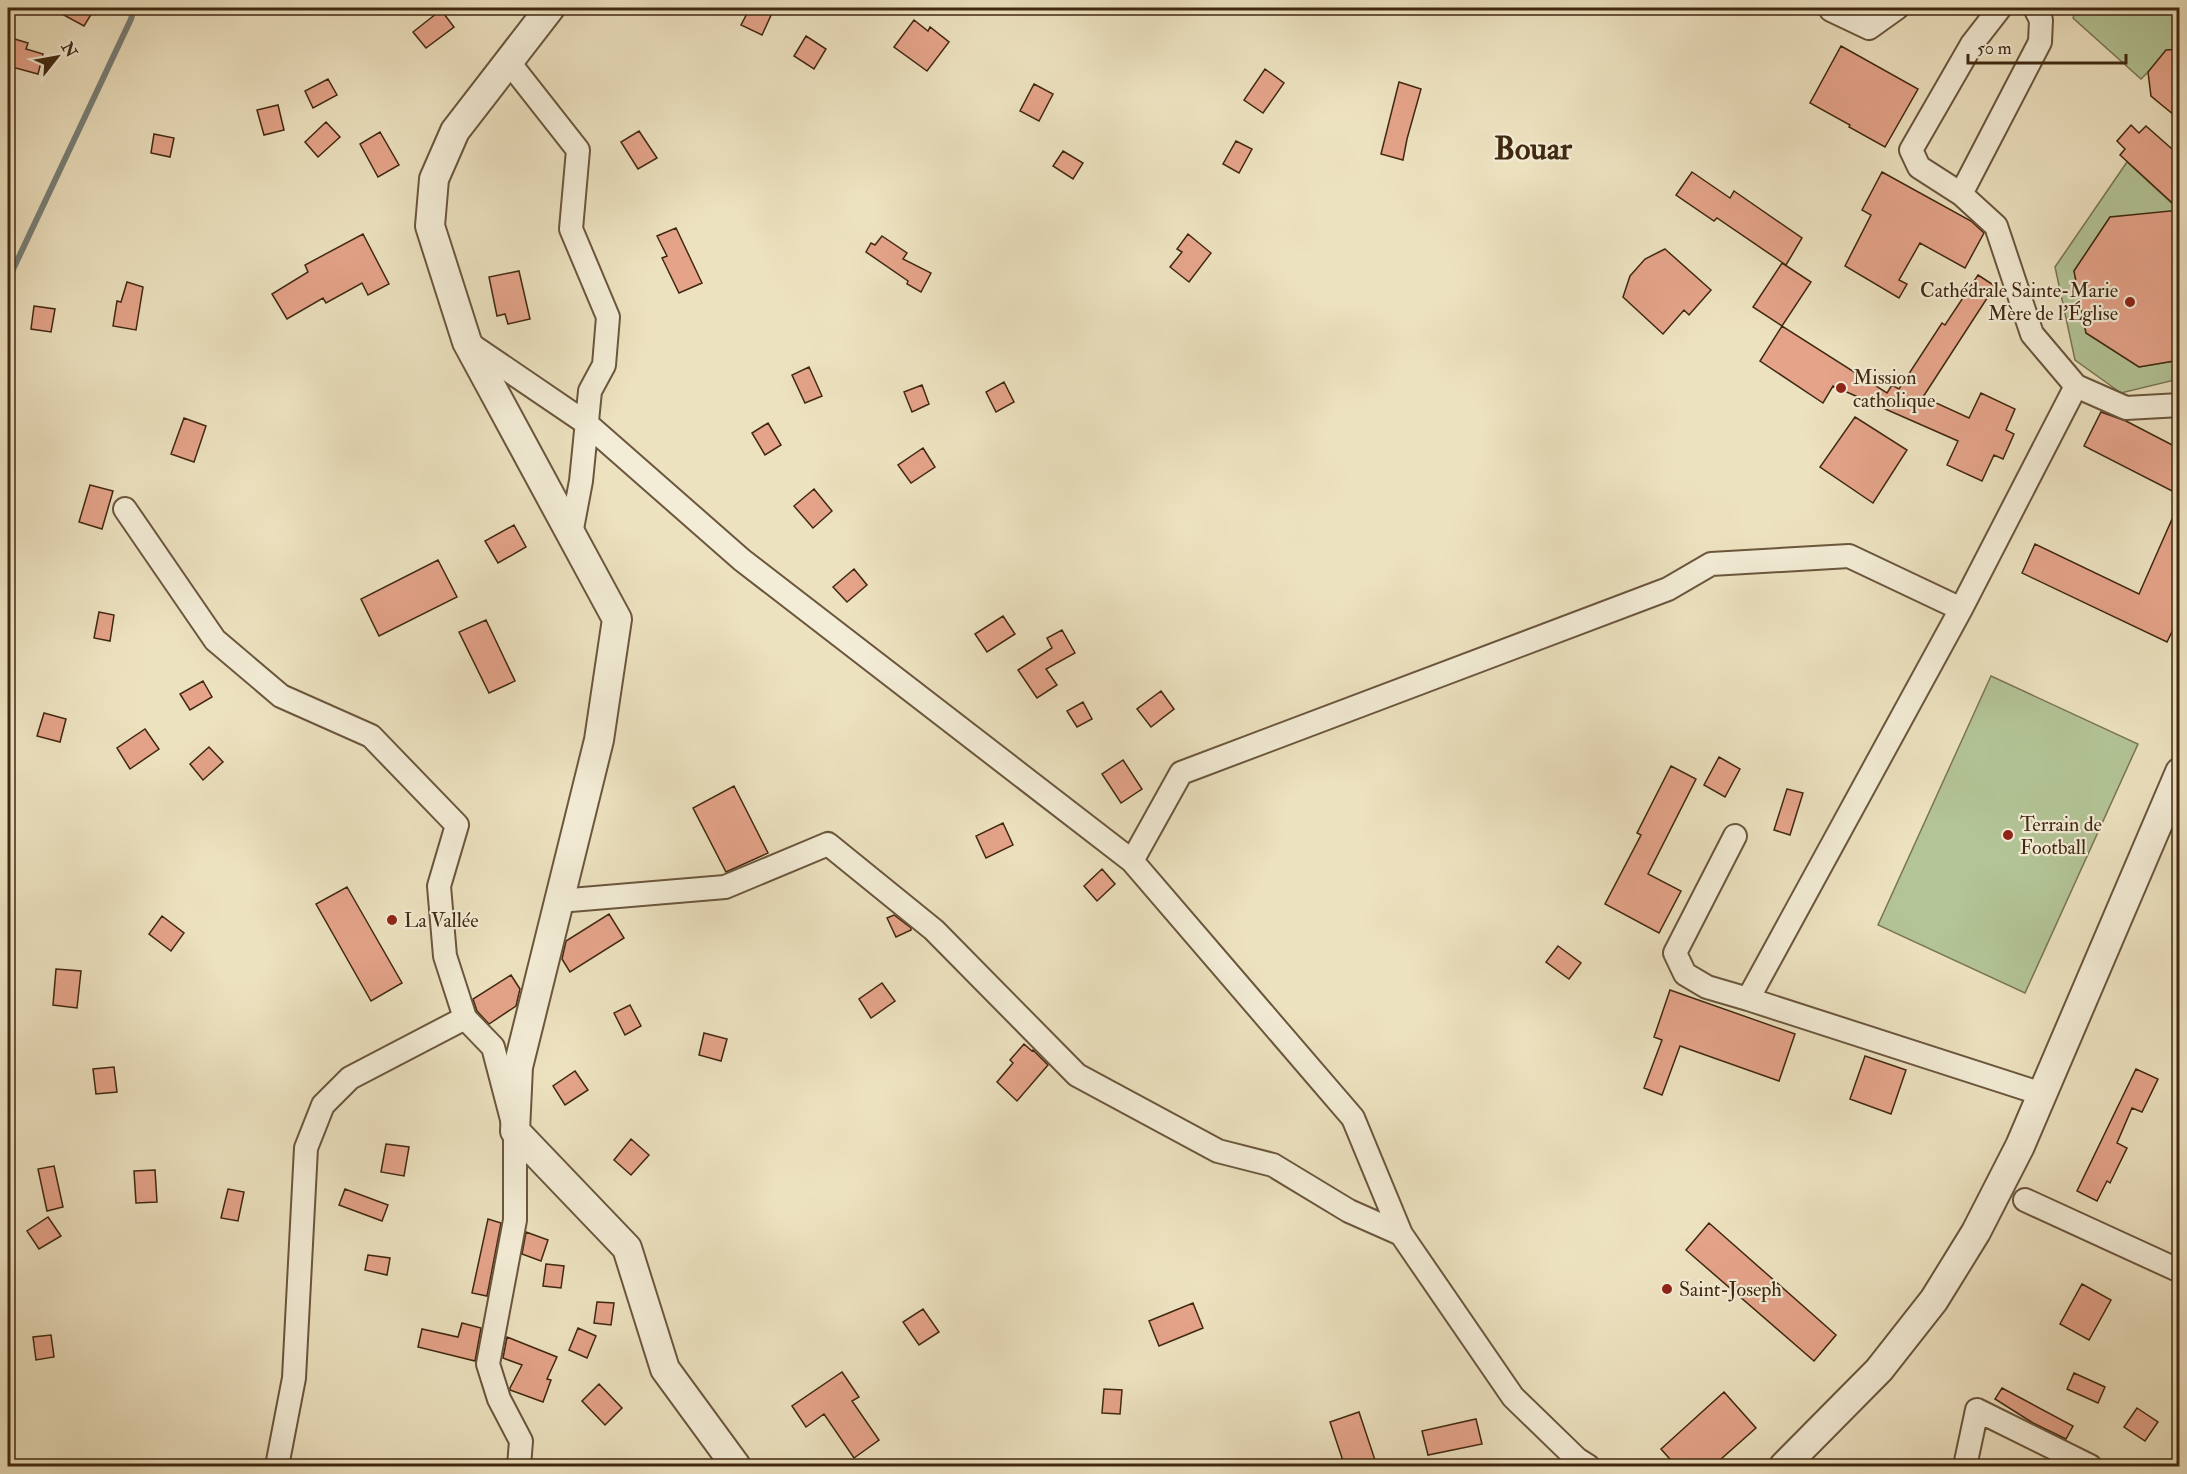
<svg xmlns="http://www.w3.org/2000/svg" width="2187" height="1474" viewBox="0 0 2187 1474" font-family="'IM FELL Double Pica',serif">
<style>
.green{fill:#b3c496;stroke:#7a7654;stroke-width:1.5}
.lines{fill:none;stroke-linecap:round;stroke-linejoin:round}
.stream{stroke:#788079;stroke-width:6}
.building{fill:#e5a48a;stroke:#402811;stroke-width:1.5}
.minor-casing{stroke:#6b563d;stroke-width:26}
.tertiary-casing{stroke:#6b563d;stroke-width:32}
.minor{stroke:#f3ecd6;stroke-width:22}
.tertiary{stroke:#f3ecd6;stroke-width:28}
.poi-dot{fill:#8f2418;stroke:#f3ecd6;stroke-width:2}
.labels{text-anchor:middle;stroke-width:4.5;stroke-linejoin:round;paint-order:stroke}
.poi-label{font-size:20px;fill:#402811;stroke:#f3ecd6;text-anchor:start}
.town-label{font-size:32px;font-weight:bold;fill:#402811;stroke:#f3ecd6}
</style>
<rect width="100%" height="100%" fill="#ede2c0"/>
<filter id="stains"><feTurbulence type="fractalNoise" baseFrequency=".00333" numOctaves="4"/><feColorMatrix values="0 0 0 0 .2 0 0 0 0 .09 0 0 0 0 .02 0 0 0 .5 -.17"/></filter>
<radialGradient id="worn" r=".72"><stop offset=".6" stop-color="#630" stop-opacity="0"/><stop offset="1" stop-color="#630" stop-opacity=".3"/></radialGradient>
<!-- green -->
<path class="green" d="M2077 8H2179V49L2148 72 2141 79 2073 18Z
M2127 162 2179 210V213L2110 217 2074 271 2086 333 2139 367 2179 360V379L2121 393 2075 360 2055 267Z
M1991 676 2138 744 2025 993 1878 925Z"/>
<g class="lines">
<!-- stream -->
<path class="stream" d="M8 280 131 19 134 8"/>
</g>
<!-- building -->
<path class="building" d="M51 8H95L84 26Z
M750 8H761L772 13 762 35 741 25Z
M441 10 454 27 426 48 413 32Z
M914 20 928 31 930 27 949 42 927 71 894 47Z
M806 36 826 49 814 69 794 56Z
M8 37 28 43 26 49 43 54 38 74 8 66Z
M1841 46 1918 89 1885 147 1849 127 1850 125 1810 103Z
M2180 49V120L2151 96 2148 72 2166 50Z
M1265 69 1284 83 1263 113 1244 100Z
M328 79 337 95 313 108 305 91Z
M1399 82 1421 89 1407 139 1403 160 1381 154Z
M1034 84 1053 94 1039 121 1020 111Z
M278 105 284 130 264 135 257 110Z
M326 122 340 137 318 157 305 142Z
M2131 125 2139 133 2146 126 2180 156V210L2120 155 2125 149 2117 141Z
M639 131 657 158 638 169 621 142Z
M380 132 399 165 378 177 360 144Z
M154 134 174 138 170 157 151 153Z
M1236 141 1252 149 1239 173 1223 164Z
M1063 151 1083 163 1073 179 1053 166Z
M1692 172 1730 198 1734 191 1802 238 1786 265 1717 218 1714 221 1676 195Z
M1882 172 1971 221 1984 233 1965 268 1920 243 1899 280 1907 284 1899 298 1845 266 1871 215 1862 210Z
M2180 210V360L2139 367 2086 333 2074 271 2110 217Z
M676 228 702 283 679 293 662 258 667 256 657 236Z
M363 234 389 284 368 295 362 283 326 303 323 298 287 319 272 294 308 272 305 265Z
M1188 234 1211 253 1189 282 1170 267 1182 252 1177 249Z
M882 236 907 253 903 259 931 273 921 292 907 284 908 281 866 252 871 243 875 245Z
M1665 249 1711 290 1689 315 1684 310 1663 334 1623 297 1630 276 1645 259Z
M1782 263 1811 282 1782 326 1753 307Z
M519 271 530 319 508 324 505 314 497 316 489 277Z
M1978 275 1995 286 1923 397 1969 418 1981 393 2015 409 2006 430 2014 434 2003 459 1994 455 1982 481 1947 465 1958 441 1833 386 1823 403 1760 361 1782 326 1887 393 1892 385 1899 389 1942 323 1945 325Z
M127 282 143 287 136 330 113 326 117 301 121 302Z
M34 306 55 309 51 332 31 329Z
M809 367 822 396 805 403 792 375Z
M1004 382 1014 402 996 412 986 392Z
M922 385 929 404 912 412 904 392Z
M2101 412 2126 421 2180 449V495L2084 446Z
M1855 417 1907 450 1873 503 1820 467Z
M184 418 206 426 194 462 171 454Z
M768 423 781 445 765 455 752 433Z
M923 448 935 467 911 483 898 465Z
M90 485 113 491 102 529 79 522Z
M814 489 832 511 813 528 794 506Z
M2180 501V615L2167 642 2022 573 2035 544 2139 594Z
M514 525 526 547 498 563 485 541Z
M438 560 457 597 379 636 361 599Z
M854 569 867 585 847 602 833 587Z
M99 612 114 615 110 641 94 638Z
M1003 616 1015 634 987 652 975 634Z
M486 620 515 681 489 693 459 632Z
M1062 630 1075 653 1046 669 1057 685 1037 698 1018 670 1052 648 1047 638Z
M203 681 212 697 190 710 180 694Z
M1161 691 1174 709 1151 727 1137 709Z
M1083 702 1092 719 1077 727 1067 711Z
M44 713 66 719 60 742 37 736Z
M145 729 159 749 130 769 117 748Z
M209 747 223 762 203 780 190 764Z
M1719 757 1740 769 1725 797 1704 785Z
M1123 760 1142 789 1121 803 1102 774Z
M1671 766 1696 779 1648 874 1681 891 1659 933 1605 904 1641 835 1637 833Z
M734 786 768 853 726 872 693 808Z
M1787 789 1803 793 1790 835 1774 830Z
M1003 823 1013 845 986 858 976 836Z
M1102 869 1115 884 1097 901 1084 886Z
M347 887 402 983 371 1001 316 904Z
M609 914 624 938 570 972 562 959 566 941Z
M894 915 911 928V930L896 937 887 918Z
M162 916 184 933 171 951 149 934Z
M1558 946 1581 963 1569 979 1546 962Z
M56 969 81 971 77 1008 53 1005Z
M511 975 520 989 516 1006 489 1024 477 1011 473 999Z
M882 983 895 1001 871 1018 859 999Z
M1670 990 1795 1034 1779 1081 1680 1046 1662 1095 1644 1088 1662 1040 1654 1037Z
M630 1005 641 1026 625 1035 614 1013Z
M704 1033 727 1039 721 1061 699 1055Z
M1024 1044 1032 1051 1033 1050 1048 1065 1017 1101 997 1082 1013 1063 1010 1060Z
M1865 1056 1906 1070 1891 1114 1850 1099Z
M114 1067 117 1092 96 1094 93 1069Z
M2136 1069 2158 1079 2142 1112 2132 1108 2117 1143 2127 1148 2110 1183 2107 1181 2097 1201 2077 1191Z
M575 1071 588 1090 565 1105 553 1086Z
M631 1139 649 1155 631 1175 614 1160Z
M386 1144 409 1147 404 1176 381 1172Z
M54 1166 63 1207 47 1211 38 1169Z
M155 1170 157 1202 136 1203 134 1171Z
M228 1189 244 1192 238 1221 221 1218Z
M345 1189 388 1205 382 1221 339 1205Z
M48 1217 61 1236 39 1249 27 1231Z
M488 1219 501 1223 487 1296 472 1293Z
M1709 1223 1836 1335 1814 1361 1686 1250Z
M526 1232 548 1240 541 1261 522 1254Z
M368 1255 390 1258 387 1275 365 1270Z
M546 1264 564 1266 561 1288 543 1286Z
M2082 1284 2111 1300 2089 1340 2060 1324Z
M597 1302 614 1303 611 1325 594 1323Z
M1193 1303 1203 1328 1159 1346 1149 1321Z
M923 1309 939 1332 919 1345 903 1322Z
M462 1323 481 1328 475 1361 418 1347 422 1329 458 1337Z
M578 1328 596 1336 587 1358 569 1350Z
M51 1335 54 1357 36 1360 33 1337Z
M507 1337 557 1357 547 1379 551 1380 543 1402 510 1390V1388L522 1365 503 1358Z
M842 1372 859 1397 852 1401 879 1440 854 1458 824 1414 806 1427 792 1406Z
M2074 1373 2105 1387 2098 1403 2067 1389Z
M599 1384 622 1408 605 1425 582 1401Z
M2002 1388 2073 1426 2066 1439 2033 1423 1995 1399Z
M1104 1389 1122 1390 1120 1414 1102 1413Z
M1724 1392 1756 1428 1712 1467H1677L1661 1449Z
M2137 1408 2158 1422 2145 1441 2124 1427Z
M1359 1412 1375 1460 1356 1467H1345L1330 1422Z
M1476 1419 1482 1444 1428 1455 1422 1431Z"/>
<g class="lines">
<defs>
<path id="minor" d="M2035 8 2041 20 2040 42 1961 194 1996 226 2032 334 2076 386 2126 408 2180 405
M1831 10 1869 28 1897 8
M508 61 578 150 571 229 608 317 604 365 590 391 581 481 571 534
M1961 194 1919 167 1911 150 1972 44 2000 8
M467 342 586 423 742 560 1132 861 1353 1118 1401 1234 1513 1397 1577 1459 1588 1466
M125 509 215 640 281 696 371 736 457 825 439 886 445 956 465 1018
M1735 836 1675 953 1685 974 1707 987 1748 999
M1132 861 1181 773 1668 589 1711 564 1849 556 1961 609
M559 901 725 887 828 844 934 930 1077 1075 1218 1151 1273 1165 1349 1211 1401 1234
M2042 1094 1748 999 1961 609 2076 386
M2025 1200 2180 1271
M277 1466 294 1378 306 1148 323 1105 350 1078 465 1018 493 1047 515 1131V1220L488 1364 499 1399 521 1441 519 1466
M1965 1466 1977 1410 2090 1466"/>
<path id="tertiary" d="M550 8 455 131 434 179 430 226 467 342 617 619 599 740 518 1067 515 1131 627 1248 665 1369 736 1466
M1784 1466 1879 1370 1934 1300 1976 1232 2020 1146 2180 772"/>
</defs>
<!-- minor casing -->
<use href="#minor" class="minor-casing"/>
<!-- tertiary casing -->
<use href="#tertiary" class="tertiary-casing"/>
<!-- minor -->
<use href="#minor" class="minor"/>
<!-- tertiary -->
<use href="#tertiary" class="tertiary"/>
</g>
<!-- markers -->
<g class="poi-dot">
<circle cx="2130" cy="302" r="6"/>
<circle cx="1841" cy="388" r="6"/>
<circle cx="2008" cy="835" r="6"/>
<circle cx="392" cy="920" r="6"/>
<circle cx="1667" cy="1289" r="6"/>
</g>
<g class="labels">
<!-- poi labels -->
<g class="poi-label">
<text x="2118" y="297" text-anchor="end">Cathédrale Sainte-Marie<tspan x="2118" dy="23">Mère de l'Église</tspan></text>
<text x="1853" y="384">Mission<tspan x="1853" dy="23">catholique</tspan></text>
<text x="2020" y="831">Terrain de<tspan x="2020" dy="23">Football</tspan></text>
<text x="404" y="927">La Vallée</text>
<text x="1679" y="1296">Saint-Joseph</text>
</g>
<!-- town labels -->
<g class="town-label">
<text x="1533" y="159">Bouar</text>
</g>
</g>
<!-- margin -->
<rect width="2187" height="1474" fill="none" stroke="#ede2c0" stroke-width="30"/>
<rect x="9" y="9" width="2169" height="1456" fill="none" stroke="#402811" stroke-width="3"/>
<rect x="15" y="15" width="2157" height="1444" fill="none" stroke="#402811" stroke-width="1.5"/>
<!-- north arrow -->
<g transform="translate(57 57) rotate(59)" stroke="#f3ecd6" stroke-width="4.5" paint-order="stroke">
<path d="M0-4.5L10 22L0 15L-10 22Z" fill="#402811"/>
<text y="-9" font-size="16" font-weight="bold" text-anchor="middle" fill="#402811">N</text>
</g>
<!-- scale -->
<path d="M1968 54v9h158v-9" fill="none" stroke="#402811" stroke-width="3"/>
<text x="1977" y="54" font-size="18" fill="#402811" stroke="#f3ecd6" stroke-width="4.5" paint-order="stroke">50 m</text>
<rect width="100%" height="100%" filter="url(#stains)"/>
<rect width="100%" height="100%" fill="url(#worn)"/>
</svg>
